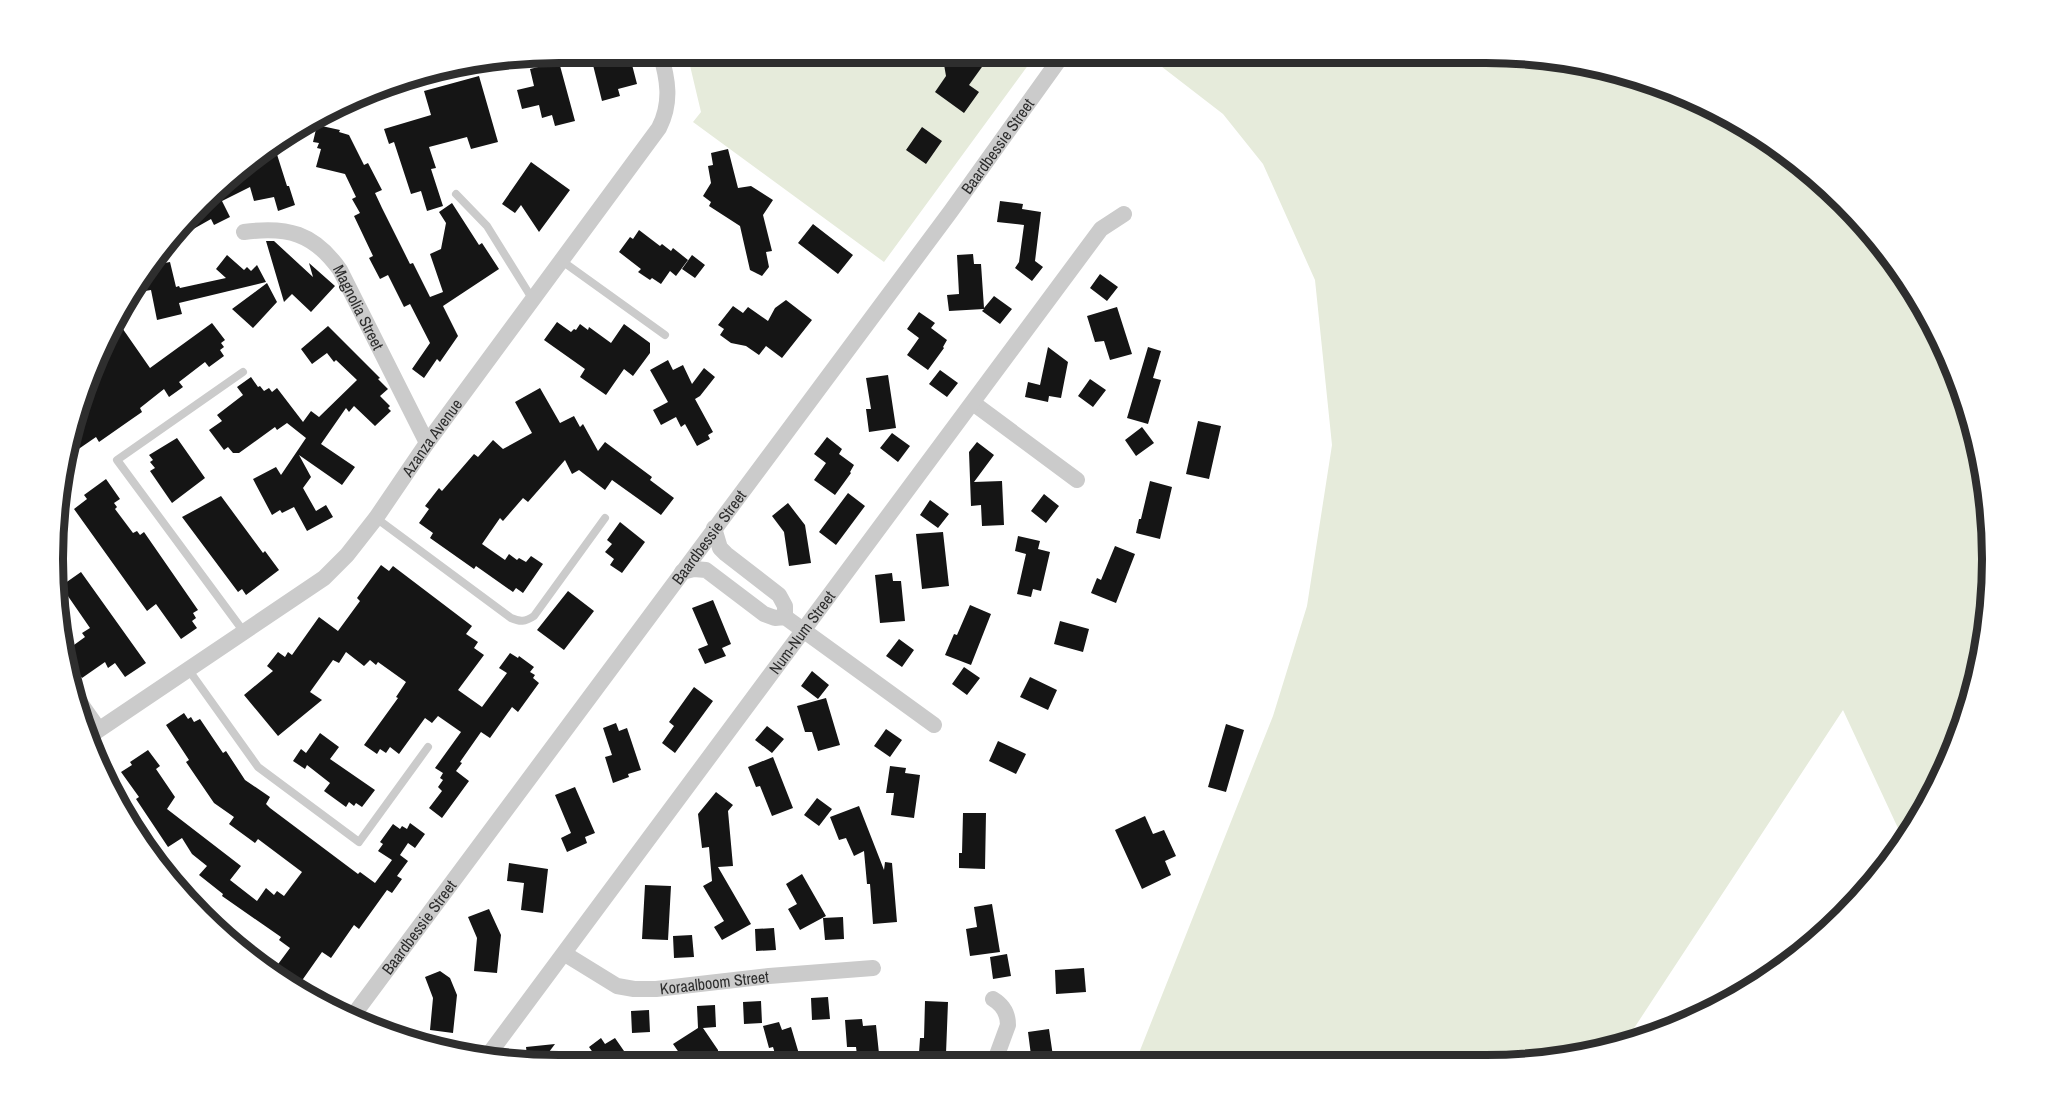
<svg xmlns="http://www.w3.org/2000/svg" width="2045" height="1118" viewBox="0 0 2045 1118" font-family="'Archivo Narrow',sans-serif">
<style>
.green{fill:#e6ebdb}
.building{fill:#151515}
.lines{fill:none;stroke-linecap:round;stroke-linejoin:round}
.service{stroke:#cbcbcb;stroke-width:8}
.minor{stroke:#cbcbcb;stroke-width:16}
.labels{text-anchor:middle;stroke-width:6;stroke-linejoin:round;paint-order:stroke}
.street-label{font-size:16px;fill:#2e2e2e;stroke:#fff}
.rim{fill:none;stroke:#2e2e2e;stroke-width:8}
</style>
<rect width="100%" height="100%" fill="#fff"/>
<!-- green -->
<path class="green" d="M687 53H1037L884 262 693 122 701 112Z
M1144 53 1519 54 1617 70 1739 120 1820 178 1888 250 1940 335 1975 428 1991 526 1988 625 1966 721 1925 812 1904 841 1843 710 1623 1045 1552 1061 1135 1063 1273 716 1307 606 1332 445 1315 280 1263 164 1223 114Z"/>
<!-- building -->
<path class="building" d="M605 53H629L637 84 618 89 620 96 602 101 593 65 607 61Z
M942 53H992L969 85 979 92 964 113 935 92 946 76Z
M559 62 575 121 555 126 552 115 542 118 539 105 522 109 517 90 534 86 530 69Z
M479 76 498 142 471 149 467 137 429 147 436 168 431 169 443 206 427 211 421 191 411 194 394 142 389 144 384 129 431 115 424 91Z
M317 125 340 130 339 132 349 135 364 165 368 163 382 190 375 193 382 208 410 264 413 263 430 297 443 292 430 254 441 249 446 223 439 212 452 203 479 245 482 243 499 269 443 306 458 336 440 362 437 359 424 378 412 369 430 343 410 304 404 307 388 275 380 279 369 258 373 256 354 216 360 213 352 199 356 197 345 174 316 167 321 149 317 148 319 143 313 142Z
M922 127 942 141 926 164 906 150Z
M274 145 287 186H289L295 205 278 211 274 197 254 201 250 187 222 201 230 217 214 225 211 219 181 236 179 233 250 157Z
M728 149 738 188 751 186 773 200 763 215 772 251 766 252 769 267 762 276 750 270 740 226 709 206 711 202 703 196 711 183 708 166 713 165 711 153Z
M531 162 570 190 539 232 521 205 515 213 502 204Z
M1000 201 1023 204 1022 209 1041 212 1035 261 1043 267 1032 281 1015 268 1019 262 1024 225 997 222Z
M813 224 853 255 838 274 798 243Z
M639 230 660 246 662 244 671 251 673 248 688 260 676 276 670 271 661 284 652 278 650 280 638 272 641 269 619 252 630 237 633 239Z
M266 241H274L313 277 309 263 335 286 311 312 292 294 284 302Z
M973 254 974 264H981L984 308 994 296 1012 309 1000 324 982 311 984 309 949 311 947 295 959 294 957 255Z
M227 255 244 270 247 267 251 271 257 265 266 282 179 303 182 314 157 320 151 290 139 292 136 281 148 266 170 262 176 287 179 286 180 288 226 278 216 269Z
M692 255 705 265 695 278 682 269Z
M1100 274 1118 287 1107 301 1090 288Z
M267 283 277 302 253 328 232 309Z
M786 300 812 320 782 358 766 346 759 355 746 346 731 343 720 335 724 329 718 325 733 306 743 313 748 307 768 321 775 308Z
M1117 307 1132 354 1110 360 1104 341 1095 342 1087 316Z
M919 312 935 323 931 328 947 340 943 347 944 348 928 370 907 355 919 338 907 329Z
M118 322 150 368 212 323 225 340 221 343 224 347 220 350 224 356 209 367 205 362 179 382 183 387 169 397 164 389 140 408 142 412 129 421 99 442 96 437 67 457 70 428Z
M557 322 571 332 574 329 576 330 580 324 588 330 589 327 611 343 624 324 650 343V353L633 376 624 369 606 395 580 377 585 369 544 340Z
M328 326 380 378 378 379 388 389 380 396 390 406 388 408 391 411 375 426 354 406 349 412 346 408 321 444 355 467 342 485 299 455 311 477 303 488 316 511 326 505 333 517 307 531 294 507 282 513 280 510 272 515 253 479 276 467 281 475 306 438 287 423 277 430 275 427 239 453H233L228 447 224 450 209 430 222 421 217 415 243 395 237 387 251 377 258 387 260 386 264 391 269 388 272 392 277 388 303 422 311 411 319 417 357 380 336 360 334 362 327 353 312 364 301 349Z
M1048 347 1068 362 1061 398 1049 396 1048 402 1025 397 1028 382 1040 385Z
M1148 347 1161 351 1153 378 1161 380 1148 424 1127 418Z
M668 360 673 370 683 365 692 384 704 368 715 377 700 396 695 399 713 432 708 435 710 439 697 446 685 424 681 427 676 417 661 425 653 410 668 402 650 370Z
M940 370 958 383 947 397 929 384Z
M888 375 896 428 869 432 866 409H871L866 378Z
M1090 379 1106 390 1093 407 1078 396Z
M540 388 560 423 574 416 580 427 583 424 598 451 605 442 652 477 650 480 674 498 661 515 612 480 605 490 579 470 572 474 565 460 528 502 523 498 503 521 500 518 482 544 505 560 509 554 517 560 519 558 526 562 531 556 543 564 523 593 516 588 513 592 476 566 474 569 430 538 433 533 419 523 429 509 425 506 439 488 442 491 474 454 478 457 493 440 503 449 532 433 515 402Z
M1198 421 1221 426 1209 479 1186 474Z
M1142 427 1154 443 1136 456 1125 440Z
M892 433 910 446 898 462 880 448Z
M827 437 842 449 839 454 854 465 850 472 851 473 835 495 814 480 826 463 814 454Z
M177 438 205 478 172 503 150 471 155 468 150 462 153 460 149 455Z
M977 442 994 455 974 482 1002 481 1004 525 982 526 981 505 971 506 969 452Z
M106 479 120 499 114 503 117 507 115 509 133 533 137 531 140 535 144 532 198 610 193 613 196 618 192 621 197 628 181 639 156 604 147 611 74 509 87 499 84 495Z
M1150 481 1172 487 1160 539 1136 533 1139 519H1141Z
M848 493 865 506 836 545 819 532Z
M1044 494 1059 506 1046 523 1031 511Z
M221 496 263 553 265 551 279 570 246 595 242 589 238 592 182 517Z
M930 500 949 514 938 528 920 515Z
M788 503 805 525 811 563 789 566 784 532 772 516Z
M620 522 645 542 622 573 610 565 614 559 605 552 612 544 607 540Z
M943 532 949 586 922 589 916 534Z
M1018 536 1040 541 1038 549 1050 552 1041 591 1033 589 1031 597 1017 594 1026 554 1015 551Z
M1115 546 1135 554 1116 603 1091 593 1097 578 1101 580Z
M381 565 389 571 393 566 472 626 466 634 478 642 474 648 484 655 458 690 482 707 507 673 499 668 510 653 518 658 519 656 534 667 530 672 535 675 533 678 539 683 518 712 512 707 490 738 481 732 460 762 462 763 456 771 469 781 442 818 429 808 442 791 438 787 443 780 440 778 443 773 435 768 461 732 438 716 432 723 425 718 399 754 390 747 386 753 380 749 377 754 364 745 398 698 396 697 406 682 378 662 376 665 370 660 364 666 346 652 339 663 333 660 310 692 322 700 278 736 244 695 273 671 267 666 278 652 285 657 288 652 292 655 319 617 338 631 360 601 357 598Z
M81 572 146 663 125 677 115 663 108 668 105 662 82 678 69 660 67 650 85 637 82 633 90 628 61 586Z
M892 573 893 581H901L905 621 880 623 875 575Z
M568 591 594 611 564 650 537 630Z
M713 600 731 644 722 648 726 656 705 664 698 649 708 645 692 608Z
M970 605 991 614 971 665 945 655 954 634 957 635Z
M1060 621 1089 629 1083 652 1054 644Z
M899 639 914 650 902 667 886 656Z
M964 667 980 678 967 695 952 684Z
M812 671 829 685 818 699 801 686Z
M1030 677 1057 690 1048 710 1020 697Z
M694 687 713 701 675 753 662 743 674 726 669 722Z
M826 698 840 745 818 751 812 732H805L797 706Z
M184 713 188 719 191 717 194 722 200 719 223 753 226 751 245 780 270 797 266 804 270 808 358 874 360 872 375 883 392 860 378 851 383 844 380 842 393 824 400 829 402 826 407 829 410 823 425 834 415 848 408 843 400 855 408 861 397 876 402 879 392 893 387 890 359 929 354 925 331 958 322 952 296 989 273 971 290 948 279 940 281 937 222 896 223 894 199 875 207 866 192 854 182 838 168 847 136 799 139 797 121 772 132 765 130 762 148 750 160 766 156 769 175 797 167 809 241 866 230 880 257 901 266 888 274 895 277 891 284 896 302 872 258 839 255 843 229 824 234 817 214 803 186 762 189 760 166 725Z
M616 723 619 731 627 728 641 770 628 774 629 777 613 783 605 757 612 755 603 728Z
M1226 724 1244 730 1226 792 1208 787Z
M767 726 784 739 772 753 755 740Z
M886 729 902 740 890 757 874 746Z
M320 733 339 747 330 759 375 790 362 807 356 803 354 806 349 802 346 807 324 791 330 783 307 765 305 769 293 761 301 749 306 753Z
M998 741 1026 754 1016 774 989 761Z
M773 757 793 808 772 816 760 786 756 787 748 767Z
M890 766 906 768 905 773 920 775 914 818 891 815 894 793H886Z
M575 787 595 833 585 837 587 843 567 852 561 838 571 833 555 795Z
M716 792 733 805 728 811 733 866 718 867 751 924 722 940 714 927 724 921 703 886 712 881 709 847 702 848 698 814Z
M817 798 832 809 819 826 804 815Z
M859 806 884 870 885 862 892 863 897 922 873 924 870 884H867L864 851 854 856 846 838 839 840 830 817Z
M963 813H986L985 869 959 868V853H962Z
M1145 816 1153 834 1164 830 1176 856 1165 861 1171 875 1142 889 1115 830Z
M509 863 548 869 543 913 521 910 524 883 507 881Z
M802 874 826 916 800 930 788 909 797 904 786 884Z
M645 885 671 886 668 940 642 939Z
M992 904 1000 952 970 956 966 929 977 927 974 907Z
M489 909 501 935 497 973 474 971 477 938 468 917Z
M843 917 844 939 825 940 823 918Z
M774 928 776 950 756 951 755 929Z
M692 935 694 957 674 958 673 936Z
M1007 954 1011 976 993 979 990 957Z
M1084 968 1086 992 1056 994 1055 970Z
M440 971 450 978 457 995 453 1033 430 1030 433 998 425 977Z
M828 997 830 1019 812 1020 811 998Z
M761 1001 762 1023 744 1024 743 1002Z
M925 1001 948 1002 946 1054 919 1053 920 1038H924Z
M715 1005 716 1027 703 1028 718 1050 719 1064H700L692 1051 682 1057 673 1044 698 1028 697 1006Z
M649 1010 650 1032 632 1033 631 1011Z
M862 1019 863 1026 876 1025 880 1063H858L856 1047H847L845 1020Z
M779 1022 782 1030 791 1027 802 1064H778L773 1047 769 1048 763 1026Z
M1049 1029 1054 1063H1032L1028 1032Z
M601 1038 605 1044 615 1038 633 1064H601L589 1047Z
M555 1044 540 1064H528L526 1047Z"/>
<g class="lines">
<!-- service -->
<path class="service" d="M456 194 487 226 533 300
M562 261 665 335
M243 372 117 460 244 632
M376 518 511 618C520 622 525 622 534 616L605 518
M188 669 258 767 359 842 428 747
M76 690 102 727
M128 813 189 902"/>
<!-- minor -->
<g class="minor">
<path id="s1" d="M244 232C287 226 314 233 340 270L427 443"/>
<path d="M973 403 1077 480"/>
<path d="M714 528 720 548 726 554 779 595 785 606V617"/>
<path d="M682 572 694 569 706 570 764 614 775 618 785 617 934 725"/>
<path id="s2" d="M88 737 324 578 347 555 376 518 427 443 659 128C672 103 668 79 660 53"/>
<path id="s3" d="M565 954 617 986 634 989H656L769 976 873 968"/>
<path d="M993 999C1003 1005 1008 1013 1008 1025L994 1063"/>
<path id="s4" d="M352 1017 951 211 1064 53"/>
<path id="s5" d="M486 1058 1101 229 1124 214"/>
</g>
</g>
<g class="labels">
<!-- street labels -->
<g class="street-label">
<text dy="6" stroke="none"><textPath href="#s4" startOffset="1084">Baardbessie Street</textPath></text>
<text dy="6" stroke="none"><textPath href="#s1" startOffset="152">Magnolia Street</textPath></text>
<text dy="6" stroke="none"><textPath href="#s2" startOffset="462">Azanza Avenue</textPath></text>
<text dy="6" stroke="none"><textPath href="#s4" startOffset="598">Baardbessie Street</textPath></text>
<text dy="6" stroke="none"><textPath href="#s5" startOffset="530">Num-Num Street</textPath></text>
<text dy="6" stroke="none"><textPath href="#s4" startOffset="112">Baardbessie Street</textPath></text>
<text dy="6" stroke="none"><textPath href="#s3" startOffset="159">Koraalboom Street</textPath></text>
</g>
</g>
<!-- crop -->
<path d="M0 0H2045V1118H0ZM559 63H1486A496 496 0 0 1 1982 559V559A496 496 0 0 1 1486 1055H559A496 496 0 0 1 63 559V559A496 496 0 0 1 559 63Z" fill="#fff" fill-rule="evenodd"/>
<path class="rim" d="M559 63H1486A496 496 0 0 1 1982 559V559A496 496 0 0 1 1486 1055H559A496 496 0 0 1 63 559V559A496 496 0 0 1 559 63Z"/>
</svg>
